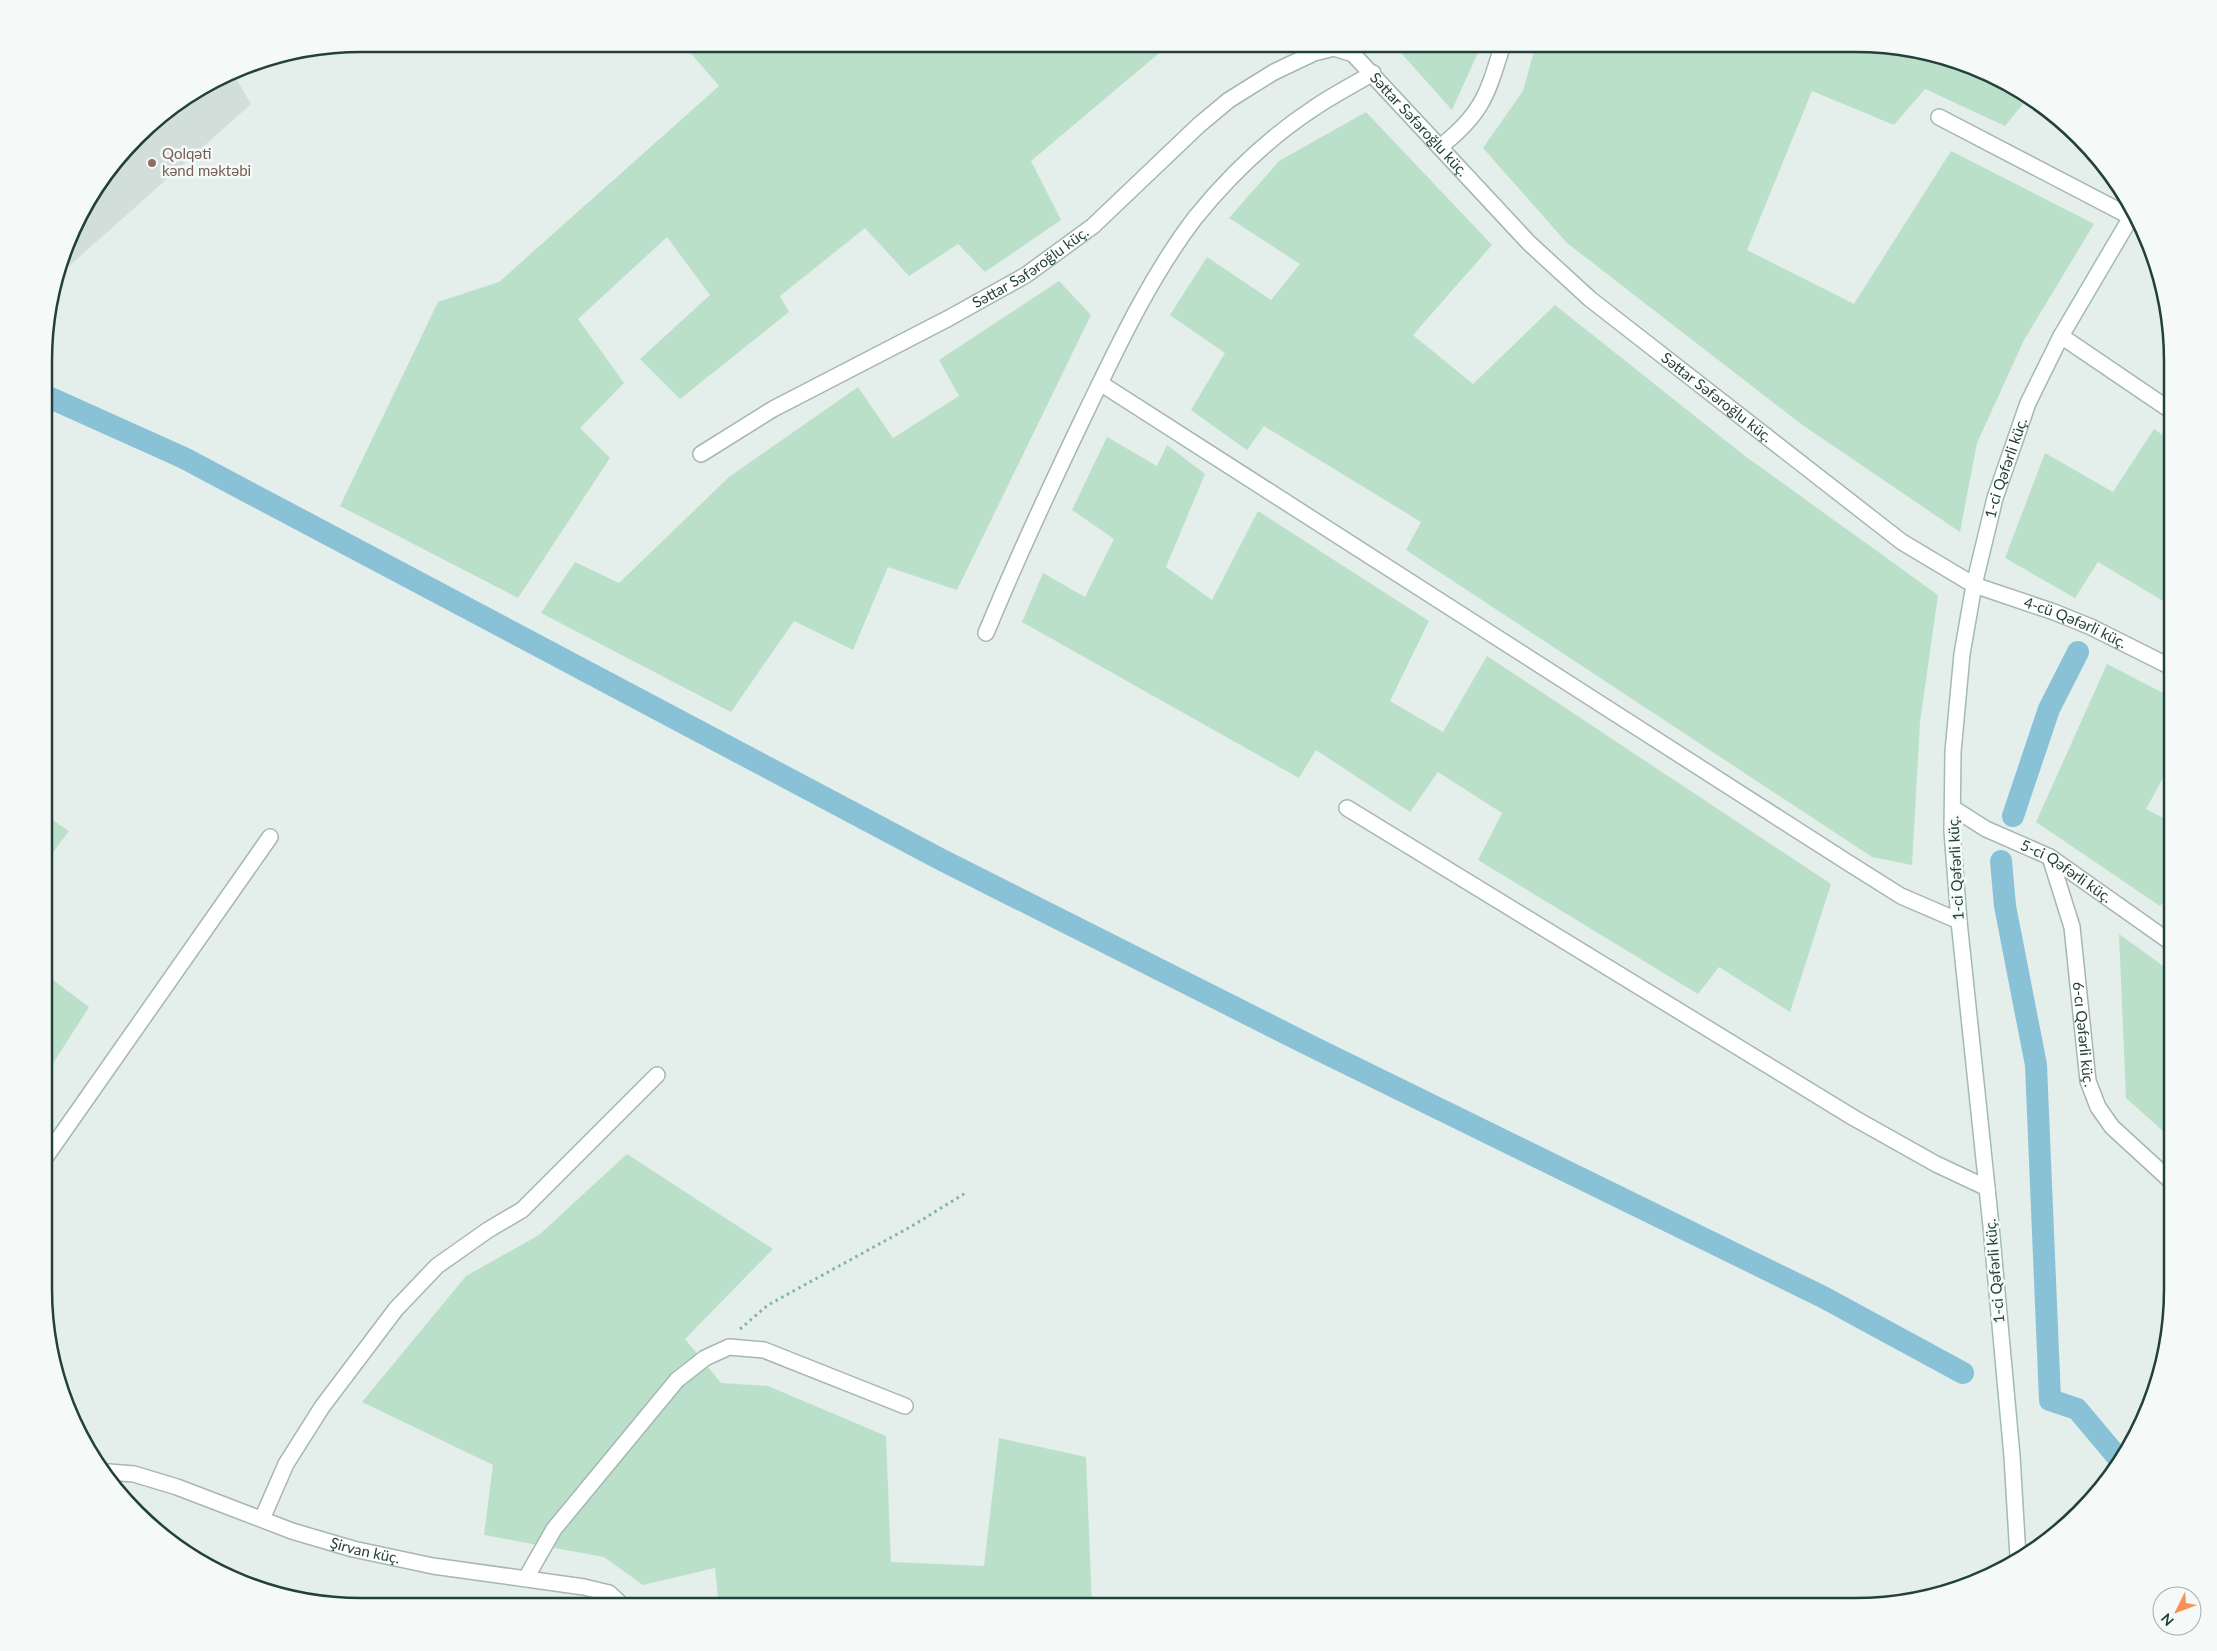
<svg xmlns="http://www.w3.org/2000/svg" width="2217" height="1651" viewBox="0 0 2217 1651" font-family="Lato,sans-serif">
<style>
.built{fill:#d2deda}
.green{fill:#bbe0ca}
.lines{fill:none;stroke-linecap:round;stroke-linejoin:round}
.canal{stroke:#89c1d6;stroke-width:22}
.street-casing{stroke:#a6b7b3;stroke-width:18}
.secondary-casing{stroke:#a1bab4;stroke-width:18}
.path{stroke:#82b3a9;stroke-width:3;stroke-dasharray:2.5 4;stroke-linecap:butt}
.street{stroke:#fff;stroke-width:15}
.secondary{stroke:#fff;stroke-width:15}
.education-dot{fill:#8d6e63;stroke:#f5faf8;stroke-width:2}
.labels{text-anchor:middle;stroke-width:5;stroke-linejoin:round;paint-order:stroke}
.street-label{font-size:15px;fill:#22413c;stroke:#f5faf8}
.education-label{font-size:15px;fill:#785e54;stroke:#f5faf8;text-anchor:start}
.rim{fill:none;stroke:#22413c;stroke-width:2.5}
</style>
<rect width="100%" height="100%" fill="#e4eeeb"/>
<!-- built -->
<path class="built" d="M234 75 251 104 68 267 66 263 86 203 152 122Z"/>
<!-- green -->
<path class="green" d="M683 44H1170L1031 161 1061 220 985 272 958 244 909 276 865 228 780 296 789 312 680 399 640 359 710 295 667 237 578 319 624 383 580 428 610 458 518 598 340 506 438 302 499 282 719 86Z
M1393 44H1482L1452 110Z
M1536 44H1876L1977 68 2027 99 2005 126 1925 89 1894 125 1812 91 1747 250 1854 304 1951 151 2094 224 2024 340 1977 443 1960 532 1801 424 1567 243 1483 148 1523 91Z
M1366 112 1492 245 1413 335 1473 384 1555 305 1745 456 1938 595 1920 722 1912 865 1872 857 1406 550 1421 522 1264 426 1247 450 1191 410 1225 353 1170 315 1207 257 1271 300 1300 264 1229 218 1279 161Z
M1059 281 1091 315 957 590 888 567 853 650 794 621 731 712 541 613 575 562 619 583 729 477 858 387 893 438 959 396 939 360Z
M2154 429 2173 442V607L2098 562 2075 598 2005 558 2045 453 2113 492Z
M1107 437 1157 466 1167 445 1205 474 1166 567 1212 600 1258 511 1429 621 1390 701 1443 732 1487 656 1831 884 1790 1012 1719 967 1698 994 1478 860 1502 813 1438 772 1410 812 1316 750 1299 778 1022 622 1043 573 1085 597 1114 539 1072 510Z
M2107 664 2173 698V760L2146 809 2173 823V890L2160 906 2036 822Z
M45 815 69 831 45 863Z
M2119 934 2173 973V1140L2126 1098Z
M45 974 89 1007 45 1076Z
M627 1154 773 1249 685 1339 721 1383 768 1386 886 1436 891 1562 984 1566 999 1438 1086 1457 1092 1607H719L715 1568 643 1585 604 1557 484 1535 493 1465 362 1402 466 1276 539 1235Z"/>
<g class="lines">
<!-- canal -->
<path class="canal" d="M46 396 184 458 940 859 1315 1048 1823 1297 1963 1373
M2013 816 2049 709 2078 652
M2001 861 2005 906 2036 1065 2050 1400 2077 1409 2119 1459"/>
<defs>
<g id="street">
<path d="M1939 117 2131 217"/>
<path d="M1440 147C1483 113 1487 95 1503 44"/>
<path d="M2061 336 2173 412"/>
<path d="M1100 383 1847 862 1901 896 1959 921"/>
<path id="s1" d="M701 454 773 409 949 318 1026 275 1093 226 1199 125 1229 100 1274 72 1314 53 1334 48 1353 54 1529 243 1590 299 1902 542 1974 585 2054 612 2091 627 2173 668"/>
<path d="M986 633C1017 558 1051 485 1086 412 1118 346 1150 277 1195 218 1228 177 1270 137 1314 108 1333 95 1353 85 1373 73"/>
<path d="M1347 808 1854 1118 1936 1164 1987 1188"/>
<path id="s2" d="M1953 808 1986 829 2050 857 2173 944"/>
<path id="s3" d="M2050 857 2072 927 2088 1081 2098 1107 2112 1127 2173 1183"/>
<path d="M45 1158 270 837"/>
<path id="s4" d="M109 1472 134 1474 177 1487 292 1531 353 1549 433 1566 584 1587 609 1593 624 1607"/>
<path d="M262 1519 286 1464 322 1407 396 1309 437 1266 488 1230 522 1210 657 1075"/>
<path d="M526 1578 554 1529 677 1380 705 1358 729 1347 764 1350 905 1406"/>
</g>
<g id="secondary">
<path id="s5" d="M2018 1557 2012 1456 1991 1226 1959 921 1952 831 1953 752 1962 654 1974 585 1995 498 2028 403 2061 336 2134 212"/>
</g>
</defs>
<!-- street casing -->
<use href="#street" class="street-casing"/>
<!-- secondary casing -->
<use href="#secondary" class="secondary-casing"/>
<!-- path -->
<path class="path" d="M740 1329 768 1305 912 1226 967 1192"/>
<!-- street -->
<use href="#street" class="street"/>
<!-- secondary -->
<use href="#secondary" class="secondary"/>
</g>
<!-- markers -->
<circle class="education-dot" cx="152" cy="163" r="5"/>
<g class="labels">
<!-- street labels -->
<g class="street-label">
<text dy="5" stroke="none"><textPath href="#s1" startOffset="874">Səttar Səfəroğlu küç.</textPath></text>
<text dy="5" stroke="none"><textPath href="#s1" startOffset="379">Səttar Səfəroğlu küç.</textPath></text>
<text dy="5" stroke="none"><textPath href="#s1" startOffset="1279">Səttar Səfəroğlu küç.</textPath></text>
<text dy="5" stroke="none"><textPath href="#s5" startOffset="1098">1-ci Qəfərli küç.</textPath></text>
<text dy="5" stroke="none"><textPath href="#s1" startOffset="1706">4-cü Qəfərli küç.</textPath></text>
<text transform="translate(1956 868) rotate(-93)" y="5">1-ci Qəfərli küç.</text>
<text dy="5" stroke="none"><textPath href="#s2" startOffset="130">5-ci Qəfərli küç.</textPath></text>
<text dy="5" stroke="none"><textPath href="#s3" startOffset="181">6-cı Qəfərli küç.</textPath></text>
<text transform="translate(1995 1271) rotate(-95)" y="5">1-ci Qəfərli küç.</text>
<text dy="5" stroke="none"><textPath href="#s4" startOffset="269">Şirvan küç.</textPath></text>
</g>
<!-- education labels -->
<g class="education-label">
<text x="162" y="159">Qolqəti<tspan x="162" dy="17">kənd məktəbi</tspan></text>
</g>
</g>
<!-- crop -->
<path d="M0 0H2217V1651H0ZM361 52H1855A309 309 0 0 1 2164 361V1289A309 309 0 0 1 1855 1598H361A309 309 0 0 1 52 1289V361A309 309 0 0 1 361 52Z" fill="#f5faf8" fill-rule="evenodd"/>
<path class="rim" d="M361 52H1855A309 309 0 0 1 2164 361V1289A309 309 0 0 1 1855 1598H361A309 309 0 0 1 52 1289V361A309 309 0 0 1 361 52Z"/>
<!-- north arrow -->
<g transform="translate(2177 1611) rotate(228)"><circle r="24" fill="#f5faf8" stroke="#a1b0ad"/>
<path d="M0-4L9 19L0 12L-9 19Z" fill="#f99156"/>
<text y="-8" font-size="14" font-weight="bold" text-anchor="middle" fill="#22413c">N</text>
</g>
</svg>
